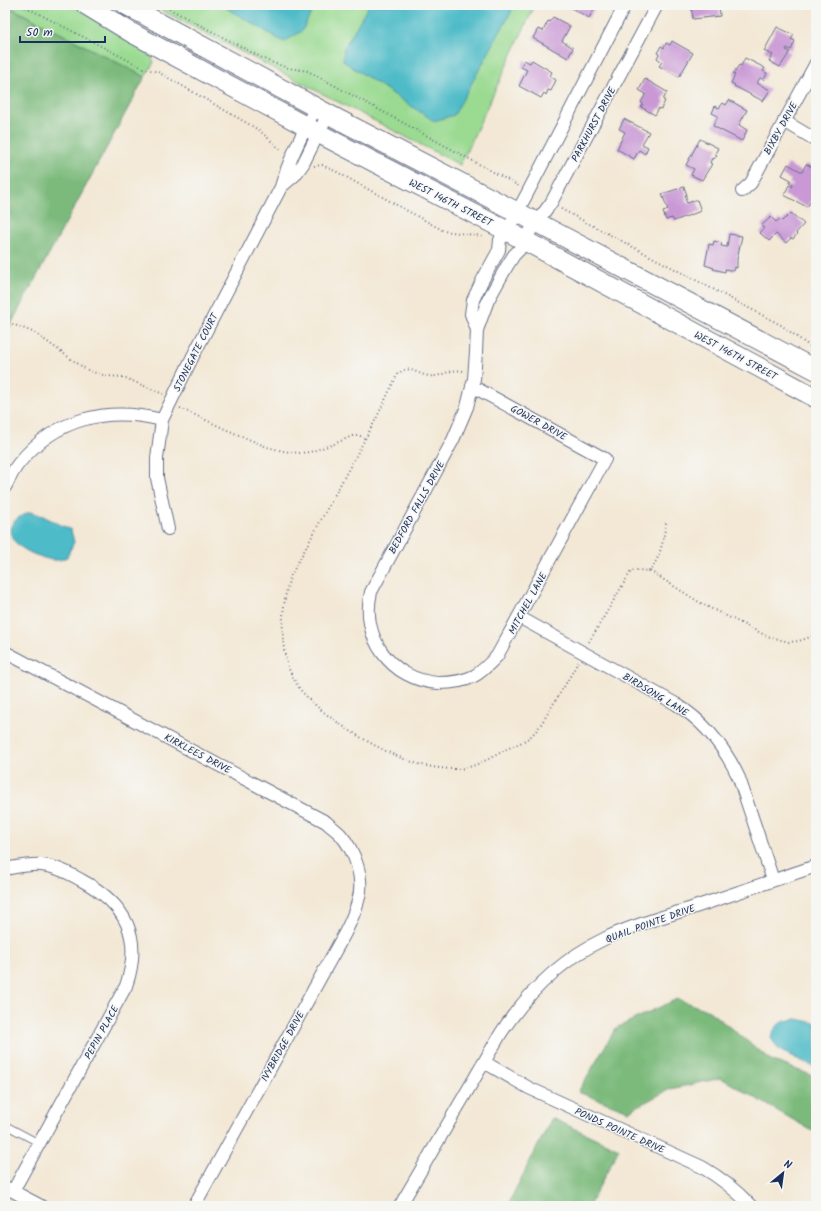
<svg xmlns="http://www.w3.org/2000/svg" width="821" height="1211" viewBox="0 0 821 1211" font-family="Kalam,sans-serif">
<style>
.green{fill:#9ada91;stroke:#5a8478}
.forest{fill:#7bba7b;stroke:#4b746c}
.water{fill:#4ebbc8;stroke:#347593}
.building{fill:#c998d5}
.lines{fill:none;stroke-linecap:round;stroke-linejoin:round}
.lane-casing{stroke:#677088;stroke-width:8}
.street-casing{stroke:#677088;stroke-width:14}
.primary-casing{stroke:#677088;stroke-width:21}
.path{stroke:#677088;stroke-width:2;stroke-dasharray:1 3;stroke-linecap:butt}
.lane{stroke:#fff;stroke-width:6}
.street{stroke:#fff;stroke-width:12}
.primary{stroke:#fff;stroke-width:19}
.labels{text-anchor:middle;stroke-width:3;stroke-linejoin:round;paint-order:stroke}
.street-label{font-size:10px;fill:#1b2f5e;stroke:#f6f6f2}
</style>
<rect width="100%" height="100%" fill="#f6f6f2"/>
<filter id="ink" filterUnits="userSpaceOnUse"><feTurbulence type="fractalNoise" baseFrequency=".025" numOctaves="2"/><feDisplacementMap in="SourceGraphic" scale="8" xChannelSelector="R" yChannelSelector="G"/><feConvolveMatrix kernelMatrix="1 2 1 2 8 2 1 2 1" color-interpolation-filters="sRGB"/></filter>
<filter id="wash" filterUnits="userSpaceOnUse"><feTurbulence type="fractalNoise" baseFrequency=".012" numOctaves="4" result="noise"/><feDisplacementMap in="SourceGraphic" scale="16" xChannelSelector="R" yChannelSelector="G"/><feGaussianBlur stdDeviation="0.9" result="paint"/><feColorMatrix in="noise" values="0 0 0 0 0 0 0 0 0 0 0 0 0 0 0 0 0 1.4 0 .05"/><feComposite in="paint" operator="in"/></filter>
<g filter="url(#wash)">
<rect width="100%" height="100%" fill="#f3e8d5"/>
<!-- green -->
<path class="green" d="M6 5H75L147 50 154 62 145 77Z
M151 5H535L460 165Z"/>
<!-- forest -->
<path class="forest" d="M5 5 145 77 5 335Z
M677 999 709 1011 771 1060 816 1077V1133L721 1078 670 1089 629 1111 578 1092 616 1028Z
M552 1118 619 1149 589 1206H507Z"/>
<!-- water -->
<path class="water" d="M221 5H315L302 31 284 42Z
M369 5H515L454 115 434 121 343 61 344 48Z
M30 512 43 516 71 530 74 542 67 557C64 558 61 560 58 560 46 561 19 550 13 539 4 525 19 516 30 512Z
M797 1019 816 1023V1068L779 1050 771 1038C776 1022 782 1021 797 1019Z"/>
<g id="blocks">
<!-- building -->
<path class="building" d="M563 5H592L595 7 589 18 570 7 569 8Z
M691 5H719L720 16 693 19Z
M553 17 570 26 562 41 573 48 568 58 533 38 538 29 543 31 548 21 549 22Z
M777 27 794 35 791 39 795 41 791 50 787 48 786 50 790 52 780 67 769 61 773 55 764 51Z
M672 41 693 53 679 77 659 66 662 62 657 58 659 54 657 53 661 46 664 48 666 43 670 45Z
M745 58 765 68 763 71 767 73 764 80 760 78 757 83 770 90 763 101 734 86 735 85 731 83 735 75 733 74 739 65 741 66Z
M524 60 530 63 532 60 552 72 550 76 556 80 551 91 548 90 546 95 544 93 541 98 519 86 527 70 521 67Z
M645 79 667 92 663 100 665 101 661 109 659 108 655 115 641 107 643 104 641 102 646 94 639 90Z
M729 100 747 110 739 125 747 130 742 141 713 126 718 116 712 113 715 106 719 108 723 103 726 105Z
M624 119 649 132 642 144 648 147 645 154 639 150 634 159 617 149 625 132 619 129Z
M700 139 718 148 715 154 717 155 714 159 712 158 710 163 712 164 702 180 691 175 694 169 686 165Z
M788 164 802 172 806 164 816 169V193L807 207 784 195 789 185 792 187 793 185 789 183 791 180 782 175Z
M684 187 687 195H685L687 199H685L687 203 697 200 701 211 674 221 672 218 666 220 663 212 668 210 662 194Z
M791 213 804 224 796 233 797 234 793 239 791 238 786 243 776 234 769 241 760 233 764 228 761 226 771 217 776 222 780 219 782 221 785 218H786Z
M729 234 742 236 737 259V268L735 267 734 271 725 269V272L713 269 714 268 705 265 709 244 713 245 714 241 722 243 721 246 727 247Z"/>
</g>
</g>
<g filter="url(#ink)">
<use href="#blocks" fill-opacity="0" stroke="#677088" stroke-width="1"/>
<g class="lines">
<defs>
<path id="lane" d="M5 1125 39 1143"/>
<path id="street" d="M784 121 816 140
M281 187 295 175 303 164 328 114
M742 191 751 183 816 63
M477 330 488 300 507 266 514 255 519 250 524 240 536 223 551 203 657 5
M472 386 605 459 497 656C490 663 482 672 474 676 463 682 449 683 438 683 391 680 360 637 371 592L453 440 467 407 474 379 476 352 477 330 471 314 473 300 482 281 499 250 500 240 507 231 528 192 625 5
M5 487C9 480 13 470 19 463 56 418 107 406 162 420
M168 529 157 478V458L162 420 192 358 281 187C289 159 303 133 316 107
M519 617 676 704C705 722 725 748 739 778L773 880
M5 652 326 822C330 826 336 830 340 834 355 851 365 879 358 901 355 912 350 923 345 933L194 1206
M5 869C17 867 29 864 41 865 55 866 69 873 81 880 126 904 143 937 126 986L13 1191
M484 1062 529 1088 702 1167C721 1178 736 1190 751 1206
M5 1187 41 1206
M400 1206 501 1033C527 993 562 959 606 938 633 925 663 917 692 908 733 894 774 880 816 866"/>
<path id="primary" d="M86 5 132 33 318 133 507 231 816 398
M126 5 328 114 517 212 816 370"/>
</defs>
<!-- lane casing -->
<use href="#lane" class="lane-casing"/>
<!-- street casing -->
<use href="#street" class="street-casing"/>
<!-- primary casing -->
<use href="#primary" class="primary-casing"/>
<!-- path -->
<path class="path" d="M22 5 143 68 158 72 259 130 282 151
M162 5 268 61 288 68 308 71 519 186
M314 166 322 165 337 172 444 231 482 236
M561 209 781 325 816 351
M5 321 35 333 74 361 89 371 107 376 123 377 163 394
M463 371C450 368 440 378 429 376 415 374 409 363 397 375L376 419 290 577C282 603 279 643 289 669 293 678 298 688 305 695 330 722 391 759 427 766 437 768 447 769 457 769 475 768 492 757 507 749 515 745 524 742 531 736 540 728 546 716 552 706 561 692 570 677 578 662
M180 408 225 429 267 447 283 451 299 453 310 452 334 444 352 436H360L366 439
M816 437 815 441 816 445
M650 571 702 604 767 636 789 642 799 641 816 635
M589 642 631 571 637 570 650 571C661 556 663 541 666 523"/>
<!-- lane -->
<use href="#lane" class="lane"/>
<!-- street -->
<use href="#street" class="street"/>
<!-- primary -->
<use href="#primary" class="primary"/>
</g>
</g>
<g class="labels">
<!-- street labels -->
<g class="street-label">
<text transform="translate(593 124) rotate(-62)" y="4">PARKHURST DRIVE</text>
<text transform="translate(780 128) rotate(-61)" y="4">BIXBY DRIVE</text>
<text transform="translate(451 202) rotate(27)" y="4">WEST 146TH STREET</text>
<text transform="translate(195 352) rotate(-63)" y="4">STONEGATE COURT</text>
<text transform="translate(736 355) rotate(28)" y="4">WEST 146TH STREET</text>
<text transform="translate(539 422) rotate(29)" y="4">GOWER DRIVE</text>
<text transform="translate(416 507) rotate(-61)" y="4">BEDFORD FALLS DRIVE</text>
<text transform="translate(527 603) rotate(-61)" y="4">MITCHEL LANE</text>
<text transform="translate(656 694) rotate(31)" y="4">BIRDSONG LANE</text>
<text transform="translate(198 753) rotate(28)" y="4">KIRKLEES DRIVE</text>
<text transform="translate(650 923) rotate(-20)" y="4">QUAIL POINTE DRIVE</text>
<text transform="translate(101 1032) rotate(-61)" y="4">PEPIN PLACE</text>
<text transform="translate(282 1046) rotate(-61)" y="4">IVYBRIDGE DRIVE</text>
<text transform="translate(620 1130) rotate(24)" y="4">PONDS POINTE DRIVE</text>
</g>
</g>
<!-- margin -->
<rect width="821" height="1211" fill="none" stroke="#f6f6f2" stroke-width="20"/>
<!-- north arrow -->
<g transform="translate(783 1173) rotate(29)" stroke="#f6f6f2" stroke-width="3" paint-order="stroke">
<path d="M0-3L7 15L0 10L-7 15Z" fill="#1b2f5e"/>
<text y="-6" font-size="11" font-weight="bold" text-anchor="middle" fill="#1b2f5e">N</text>
</g>
<!-- scale -->
<path d="M20 36v6h85v-6" fill="none" stroke="#1b2f5e" stroke-width="2"/>
<text x="26" y="36" font-size="12" fill="#1b2f5e" stroke="#f6f6f2" stroke-width="3" paint-order="stroke">50 m</text>
</svg>
